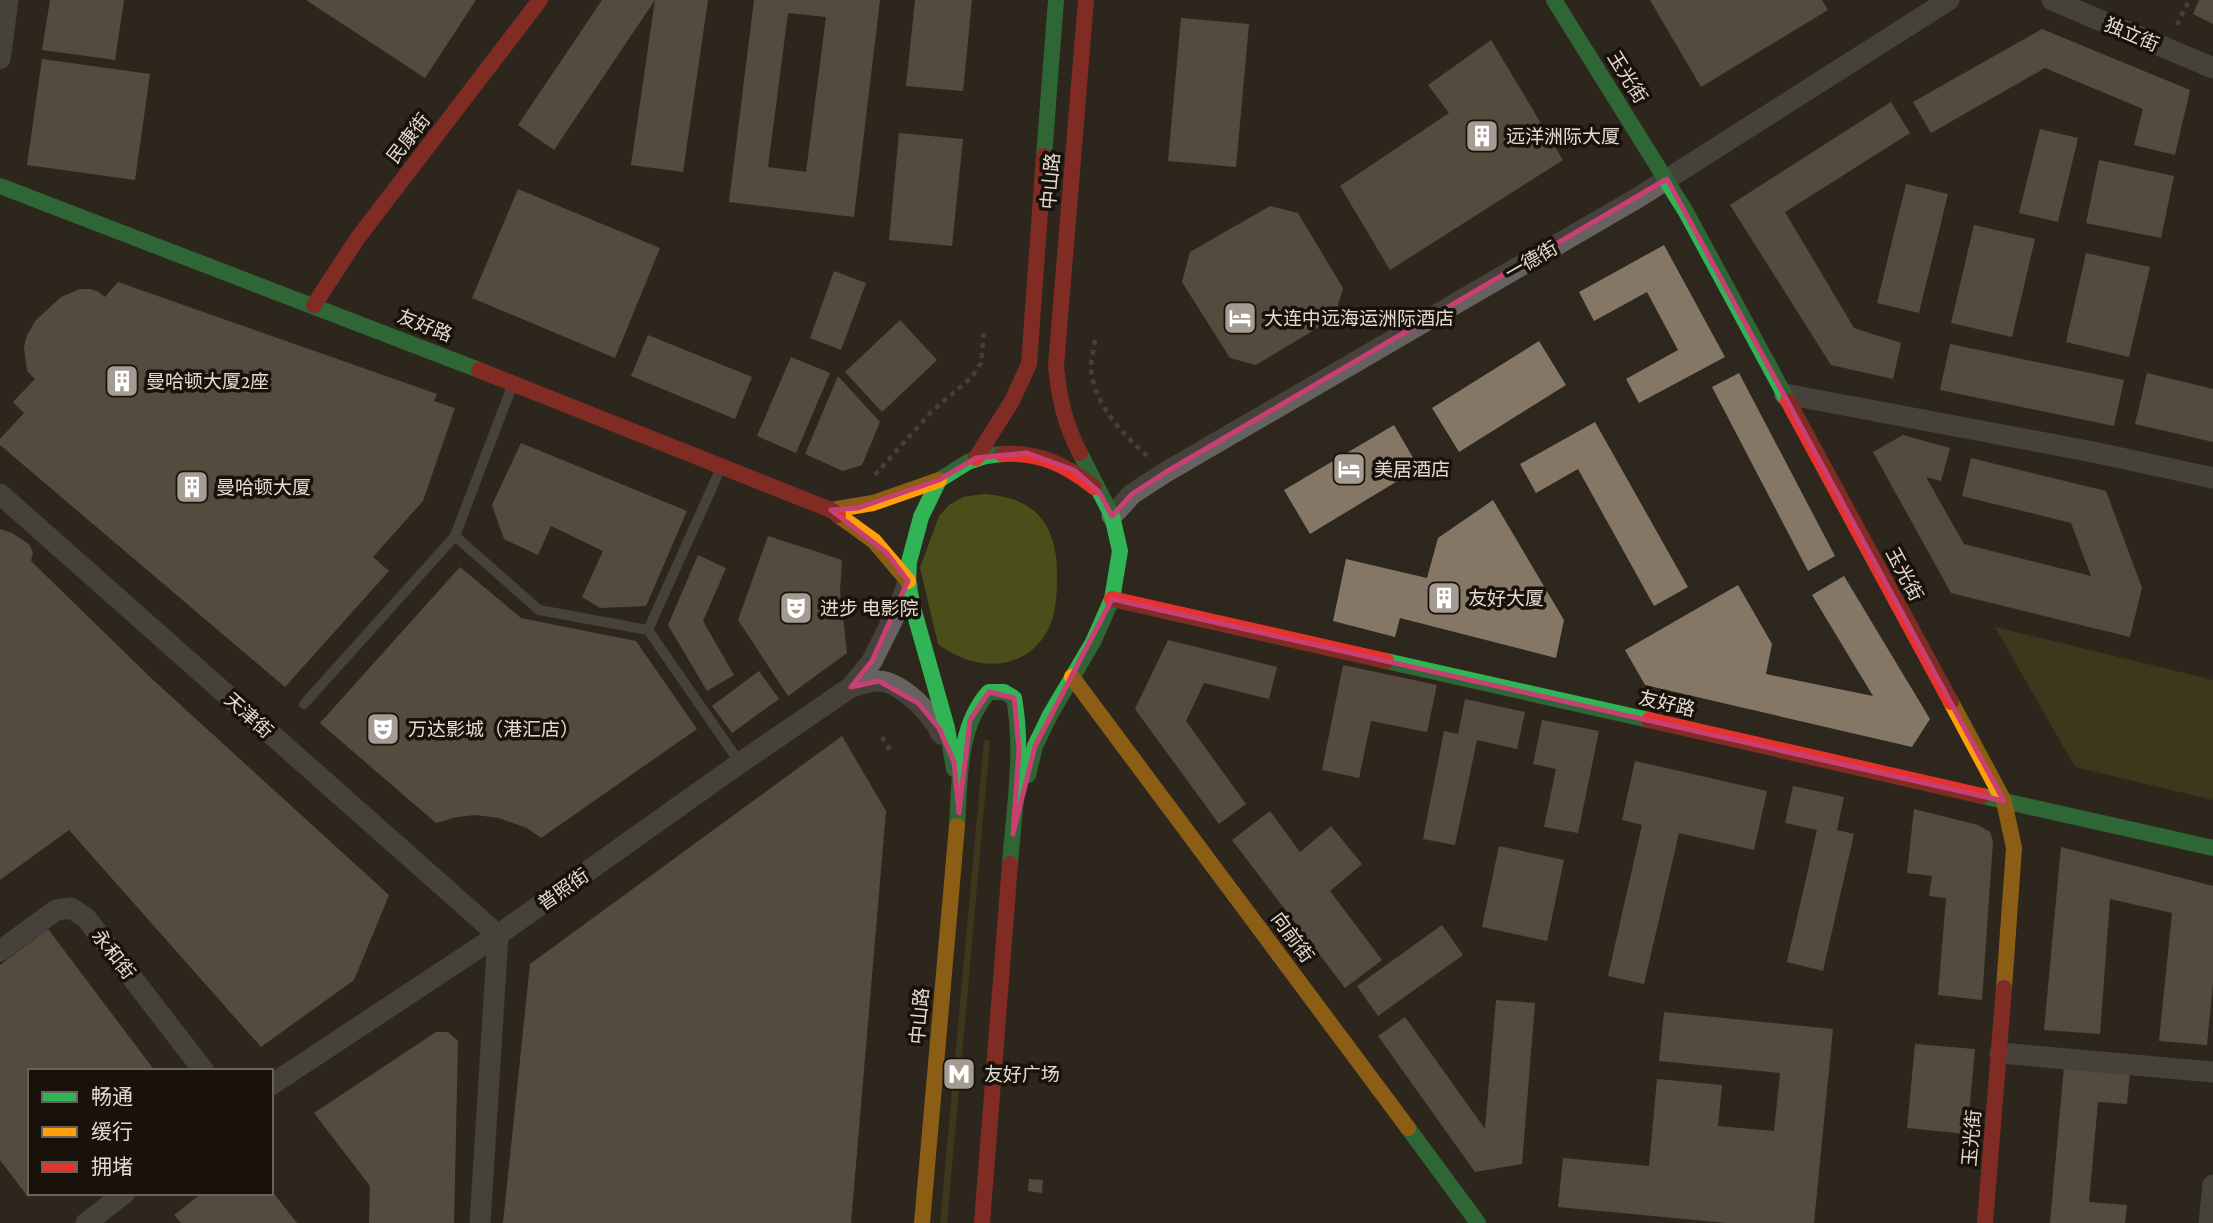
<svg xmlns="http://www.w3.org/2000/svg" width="2213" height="1223" viewBox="0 0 2213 1223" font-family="'Crimson Pro','Noto Sans SC',serif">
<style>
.green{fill:#4c4e19}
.building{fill:#847766;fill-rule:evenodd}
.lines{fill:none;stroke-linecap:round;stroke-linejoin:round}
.path{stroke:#645f5b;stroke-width:4.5;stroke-dasharray:5 5;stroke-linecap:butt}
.lane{stroke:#666260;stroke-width:10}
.street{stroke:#666260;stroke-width:21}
.fast{stroke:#30b455;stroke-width:16}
.slow{stroke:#ff9f0a;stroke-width:16}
.jam{stroke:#e5322d;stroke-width:16}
.marked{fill:none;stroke:#c93f73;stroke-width:5;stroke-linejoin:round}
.labels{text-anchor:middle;stroke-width:7;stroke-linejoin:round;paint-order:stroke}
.street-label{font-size:19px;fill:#e3dbd1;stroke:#18120b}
.poi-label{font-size:19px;fill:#e3dbd1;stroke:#18120b;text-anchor:start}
</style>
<rect width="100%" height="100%" fill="#2e271e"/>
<!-- green -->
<path class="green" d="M983 494C1036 497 1058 525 1057 577 1057 594 1056 615 1048 630 1024 674 973 671 938 644L920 568 939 516 949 505 963 497Z
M1995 627 2213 680V800L2075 767Z
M984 740 990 741 947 1223H940Z"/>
<!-- building -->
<path class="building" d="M50 0H124L115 60 42 50Z
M306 0H476L425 78Z
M602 0H655L554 150 518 125Z
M655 0H708L683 172 631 165Z
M754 0H880L854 217 729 202ZM788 13 826 17 806 172 768 167Z
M915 0H972L963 91 906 86Z
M1650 0H1822L1828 10 1701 87Z
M2199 0H2213V24L2193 14Z
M1181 18 1249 24 1236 167 1168 161Z
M2042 29 2190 90 2175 155 2134 145 2143 109 2045 68 1931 133 1913 102Z
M1491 40 1563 160 1390 270 1340 186 1449 113 1428 85Z
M42 59 150 74 135 180 27 165Z
M1891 102 1910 133 1785 212 1854 328 1901 343 1893 379 1831 365 1730 205Z
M2040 129 2078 138 2058 222 2019 213Z
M899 133 963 139 952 246 889 240Z
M2099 160 2174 176 2161 238 2086 223Z
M1906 184 1948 194 1919 313 1877 303Z
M518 189 660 248 615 358 472 298Z
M1270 206 1298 213 1343 288 1334 318 1256 365 1230 358 1182 282 1190 252Z
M1974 225 2035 239 2012 337 1951 323Z
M1664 245 1725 357 1639 403 1626 379 1678 350 1647 292 1594 321 1579 292Z
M2086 253 2150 267 2129 357 2066 342Z
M834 271 866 283 841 350 810 338Z
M118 282 437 394 434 401 455 408 423 501 373 557 389 571 285 687 0 445V439L24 413 13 402 35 379 27 371 24 347 27 335 36 320 61 297 80 289H90L97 291 105 297Z
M900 320 937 360 882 412 845 372Z
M648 335 752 377 735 419 631 376Z
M1539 341 1566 385 1459 452 1432 408Z
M1950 344 2124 380 2114 426 1940 390Z
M791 357 830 373 796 453 757 436Z
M1739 373 1835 556 1808 571 1712 387Z
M2147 373 2213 389V442L2135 424Z
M838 376 880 422 862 465 843 471 805 454Z
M1595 422 1688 587 1654 606 1578 469 1536 493 1520 464Z
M1394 425 1419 468 1310 534 1284 490Z
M1903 435 1950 448 1941 481 1926 477 1964 544 2091 576 2071 523 1962 496 1971 458 2106 491 2142 588 2130 637 1951 593 1873 452Z
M521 443 687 511 646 606 600 608 582 597 603 551 551 526 538 555 504 539 492 505Z
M1493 500 1564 620 1556 658 1400 618 1395 637 1333 621 1346 559 1427 578 1438 538Z
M0 529 12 533 29 544 33 552 31 561 151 678 389 895 354 980 261 1047 69 830 0 880Z
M768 536 842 560 840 591 847 653 788 696 738 620Z
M698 555 726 568 703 621 734 675 707 691 668 625Z
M460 567 521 618 636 641 697 729 541 838 527 828 499 818 476 815 457 817 436 823 320 723Z
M1844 576 1930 719 1912 747 1645 685 1625 650 1738 585 1772 644 1766 674 1873 696 1812 595Z
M1168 640 1277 667 1269 699 1204 683 1186 721 1246 804 1219 824 1135 709Z
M1343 665 1437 685 1427 732 1371 721 1359 778 1322 770Z
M759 671 779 699 732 733 712 706Z
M1465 699 1525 712 1517 749 1477 740 1455 845 1423 839 1444 731 1458 734Z
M1542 720 1599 731 1578 833 1544 827 1556 769 1533 764Z
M842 736 886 811 851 1223H503L530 964Z
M1635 761 1767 791 1754 850 1679 833 1644 984 1608 976 1642 825 1622 820Z
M1793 786 1844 797 1837 830 1854 834 1823 971 1787 962 1817 830 1785 823Z
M1914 809 1978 825 1990 832 1993 841 1982 1000 1938 995 1946 898 1929 896 1932 876 1907 873Z
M1270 811 1300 852 1331 826 1362 864 1330 891 1382 960 1345 988 1232 840Z
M1499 846 1564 860 1547 941 1482 927Z
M2061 847 2213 886V982L2207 1045 2159 1041 2172 913 2110 899 2100 1034 2044 1030Z
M1442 925 1463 955 1378 1016 1357 986Z
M48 929 155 1071H30V1193H34L28 1197 0 1160V965Z
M1496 1000 1535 1003 1522 1164 1475 1172 1378 1036 1405 1017 1485 1129Z
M1664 1012 1833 1029 1814 1223H1727L1558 1207 1563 1158 1649 1166 1657 1079 1722 1085 1718 1126 1774 1131 1780 1073 1659 1061Z
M436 1032H448L458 1041 454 1223H369L370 1186 314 1113Z
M1915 1044 1975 1049 1967 1134 1907 1128Z
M2064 1066 2130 1072 2127 1104 2098 1102 2089 1202 2127 1205 2125 1223H2050Z
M1029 1179 1043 1180 1042 1193 1028 1191Z
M271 1190 297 1223H181L174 1215 202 1193H271Z"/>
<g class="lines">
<!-- path -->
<path class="path" d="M2177 25 2189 0
M1095 340C1094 349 1091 359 1091 368 1093 404 1124 436 1150 458
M875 475 931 412 971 378 981 363 984 330
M882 737 890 750"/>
<!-- lane -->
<path class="lane" d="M455 536 539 610 648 630 740 763
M648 630 720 470
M304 704 455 536 512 386"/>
<!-- street -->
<path class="street" d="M2052 0 2213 68
M0 59 8 0
M1785 394 2098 453 2213 478
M0 494 498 935 480 1223
M1112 516 1132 494 1166 472 1639 197 1949 0
M851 687C859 685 870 680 879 681 901 682 933 714 941 734
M0 951 56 910 71 908 86 918 204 1071
M2000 1053 2213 1072
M271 1085 498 935 740 763 851 687 872 661 899 607 907 585
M86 1223 125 1193
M2209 1223 2213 1185"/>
<!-- fast -->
<path class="fast" d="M1554 0 1686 212 1788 401
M1044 156 1056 0
M0 186 479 370
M1386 661 1649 720
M954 769 947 728 913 608 908 582 909 562 921 517 939 480 968 462 986 456 1002 454
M1028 775 1035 746 1050 715 1093 642 1112 599 1120 551 1112 516 1080 453
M1982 796 2213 848
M957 826C960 782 957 727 989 692H1004L1014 698C1024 753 1014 809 1010 864
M1408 1128 1478 1223"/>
<!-- slow -->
<path class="slow" d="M831 510 873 503 939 480
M838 515 874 541 908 581
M1072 677 1408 1128
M1951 702 2004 801 2014 848 2004 988
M922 1223 957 826"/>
<!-- jam -->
<path class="jam" d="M314 305 357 239 540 0
M479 370 831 510 838 515
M1788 401 1951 702
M1080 453C1065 425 1059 398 1056 366L1086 0
M1002 454C1039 452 1065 464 1094 487
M976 458 1012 401 1029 364 1044 156
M1112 599 1386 661
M1649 720 1982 796
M982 1223 1010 864
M1985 1223 2004 988"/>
</g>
<!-- marked area -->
<path d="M0 0H2213V1223H0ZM1667 179 2004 801 1112 599 1035 746 1013 834 1019 749 1014 698 989 692 970 720 959 813 954 762 939 728 918 703 879 681 851 687 872 661 908 581 886 552 831 510 858 508 939 480 976 458 1027 453 1074 470 1099 492 1112 516 1132 494 1166 472Z" fill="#2e271e" fill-opacity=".55" fill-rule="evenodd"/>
<path class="marked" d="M1667 179 2004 801 1112 599 1035 746 1013 834 1019 749 1014 698 989 692 970 720 959 813 954 762 939 728 918 703 879 681 851 687 872 661 908 581 886 552 831 510 858 508 939 480 976 458 1027 453 1074 470 1099 492 1112 516 1132 494 1166 472Z"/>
<!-- icons -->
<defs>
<symbol id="building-square" viewBox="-11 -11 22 22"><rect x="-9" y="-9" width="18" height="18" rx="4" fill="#a49c92" stroke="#18120b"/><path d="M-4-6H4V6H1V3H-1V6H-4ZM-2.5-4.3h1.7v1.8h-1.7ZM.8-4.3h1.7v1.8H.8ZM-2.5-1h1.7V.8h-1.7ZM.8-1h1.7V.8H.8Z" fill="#fff"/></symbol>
<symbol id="hotel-square" viewBox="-11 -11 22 22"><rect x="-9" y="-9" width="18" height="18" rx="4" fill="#a49c92" stroke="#18120b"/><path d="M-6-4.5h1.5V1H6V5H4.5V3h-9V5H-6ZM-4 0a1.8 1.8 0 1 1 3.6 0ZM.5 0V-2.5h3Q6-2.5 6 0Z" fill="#fff"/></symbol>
<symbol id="theatre-square" viewBox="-11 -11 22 22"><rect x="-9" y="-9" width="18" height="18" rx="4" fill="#a49c92" stroke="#18120b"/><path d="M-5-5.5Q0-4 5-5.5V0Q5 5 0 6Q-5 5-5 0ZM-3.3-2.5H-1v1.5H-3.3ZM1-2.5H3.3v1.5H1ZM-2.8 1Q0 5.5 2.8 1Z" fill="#fff"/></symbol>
<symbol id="metro-square" viewBox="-11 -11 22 22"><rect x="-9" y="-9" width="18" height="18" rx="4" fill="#a49c92" stroke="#18120b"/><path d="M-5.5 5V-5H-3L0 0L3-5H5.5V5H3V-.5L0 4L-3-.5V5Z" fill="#fff"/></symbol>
</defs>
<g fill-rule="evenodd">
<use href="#building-square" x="1463" y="117" width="38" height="38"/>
<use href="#hotel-square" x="1221" y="299" width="38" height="38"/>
<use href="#building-square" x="103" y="362" width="38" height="38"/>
<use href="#hotel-square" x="1330" y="450" width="38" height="38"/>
<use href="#building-square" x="173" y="468" width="38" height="38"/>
<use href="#building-square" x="1425" y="579" width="38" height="38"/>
<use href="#theatre-square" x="777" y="589" width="38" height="38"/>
<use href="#theatre-square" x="364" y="710" width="38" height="38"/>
<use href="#metro-square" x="940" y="1055" width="38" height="38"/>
</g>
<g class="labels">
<!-- street labels -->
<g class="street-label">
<text transform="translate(2132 34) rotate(23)" y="7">独立街</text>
<text transform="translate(1628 77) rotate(58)" y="7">玉光街</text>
<text transform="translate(408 138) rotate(-52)" y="7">民康街</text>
<text transform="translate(1050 181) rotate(-85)" y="7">中山路</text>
<text transform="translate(1531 260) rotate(-30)" y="7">一德街</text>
<text transform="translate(425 325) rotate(21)" y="7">友好路</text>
<text transform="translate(1905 574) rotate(62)" y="7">玉光街</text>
<text transform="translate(1667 703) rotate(13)" y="7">友好路</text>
<text transform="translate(249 715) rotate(42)" y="7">天津街</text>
<text transform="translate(563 889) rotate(-35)" y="7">普照街</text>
<text transform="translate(1293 937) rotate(54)" y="7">向前街</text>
<text transform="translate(114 954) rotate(52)" y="7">永和街</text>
<text transform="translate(919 1016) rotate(-85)" y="7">中山路</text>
<text transform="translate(1971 1138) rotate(-85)" y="7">玉光街</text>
</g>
<!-- poi labels -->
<g class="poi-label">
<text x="1506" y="143">远洋洲际大厦</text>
<text x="1264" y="325">大连中远海运洲际酒店</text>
<text x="146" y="388">曼哈顿大厦2座</text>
<text x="1374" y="476">美居酒店</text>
<text x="216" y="494">曼哈顿大厦</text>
<text x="1468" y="605">友好大厦</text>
<text x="820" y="615">进步 电影院</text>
<text x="408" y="736">万达影城（港汇店）</text>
<text x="984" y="1081">友好广场</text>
</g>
</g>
<!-- legend -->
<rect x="28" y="1069" width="245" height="126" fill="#18120b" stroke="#69625a" stroke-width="2"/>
<rect x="42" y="1092" width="35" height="10" fill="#30b455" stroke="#69625a" stroke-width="2"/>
<text x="91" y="1104" font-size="21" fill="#e3dbd1">畅通</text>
<rect x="42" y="1127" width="35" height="10" fill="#ff9f0a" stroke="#69625a" stroke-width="2"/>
<text x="91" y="1139" font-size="21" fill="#e3dbd1">缓行</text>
<rect x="42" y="1162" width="35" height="10" fill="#e5322d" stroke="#69625a" stroke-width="2"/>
<text x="91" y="1174" font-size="21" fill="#e3dbd1">拥堵</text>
</svg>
